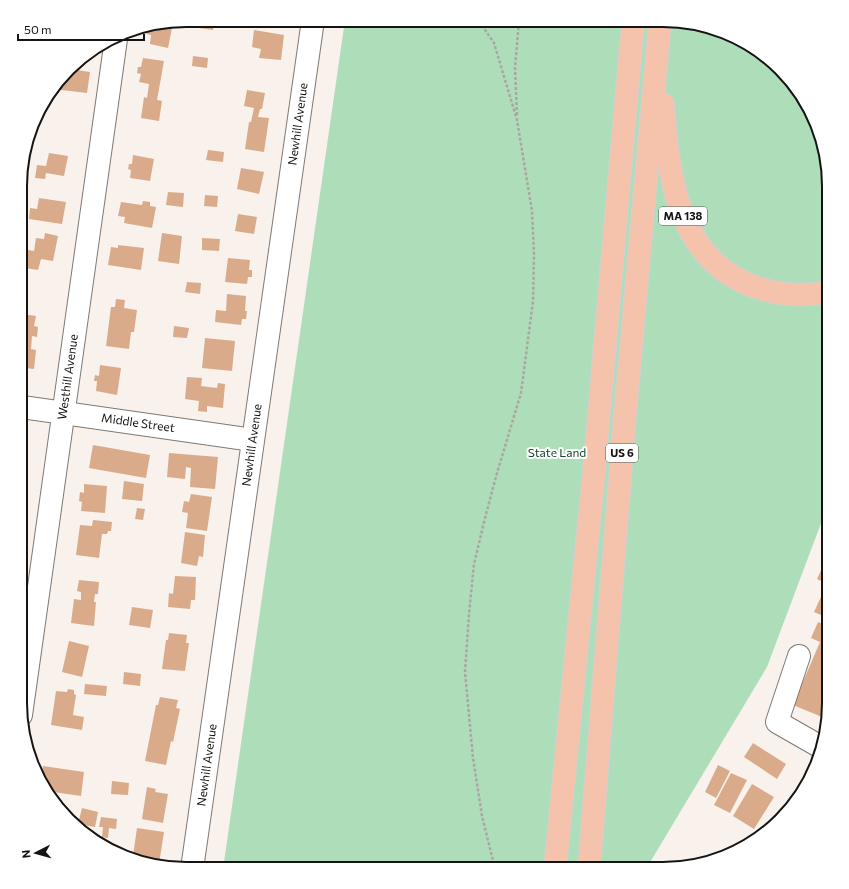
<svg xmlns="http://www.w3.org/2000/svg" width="849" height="889" viewBox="0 0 849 889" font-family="Commissioner,sans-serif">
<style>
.green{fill:#aeddb9}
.building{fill:#daab8a}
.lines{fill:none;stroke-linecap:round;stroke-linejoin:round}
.minor-casing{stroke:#7f7974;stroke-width:24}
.major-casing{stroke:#d0d0d0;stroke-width:24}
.path{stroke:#aca6a2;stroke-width:2.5;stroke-dasharray:3 2;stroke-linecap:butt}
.minor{stroke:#fff;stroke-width:22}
.major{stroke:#f5c2ac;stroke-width:22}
.labels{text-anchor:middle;stroke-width:4;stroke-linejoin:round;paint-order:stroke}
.shield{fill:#fff;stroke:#5c5a59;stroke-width:1}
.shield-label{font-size:11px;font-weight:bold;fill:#161412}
.street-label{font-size:12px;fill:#161412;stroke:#fff}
.park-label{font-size:12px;fill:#124826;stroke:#fff}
.rim{fill:none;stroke:#161412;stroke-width:2}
</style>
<rect width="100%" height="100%" fill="#f8f1ec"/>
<!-- green -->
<path class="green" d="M345 20 684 21 746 42 801 94 820 132 829 175V502L767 667 646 869H223Z"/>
<!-- building -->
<path class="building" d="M200 20H215L213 30 199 28Z
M242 20H254V28L241 27Z
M171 22 173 23 168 48 150 44 151 35 147 34 149 26Z
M254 30 284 35 281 60 259 58 261 49 252 47Z
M193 56 208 58 207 68 192 66Z
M143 58 164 61 157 100 162 101 159 121 141 118 144 97 147 98 149 84 139 82 141 74 137 73 138 67H141Z
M70 69 90 72 87 93 53 89Z
M247 90 265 93 262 109H260L258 117 269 118 264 152 245 149 249 122H251L254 108 244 106Z
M208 150 224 152 223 162 206 160Z
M49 153 68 156 64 176 46 173 45 179 35 178 37 165 46 166Z
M133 155 154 159 150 181 130 178 131 170 128 169 129 164H132Z
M241 168 264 172 259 194 237 189Z
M168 192 184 193 183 207 166 205Z
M205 195 218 196 217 207 204 206Z
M39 198 66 202 62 224 29 219 30 208 37 209Z
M143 201 150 202V206L156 207 152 228 124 223 125 217 118 216 121 202 142 205Z
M238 214 257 217 254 234 235 231Z
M45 233 58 236 53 261 41 259 38 270 25 268 28 250 34 251 36 238 44 239Z
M162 233 182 236 179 264 158 261Z
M202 238 220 239 219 251 202 250Z
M118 245 144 248 141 270 108 265 111 247 118 248Z
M228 258 250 260 249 270H252V277H248L247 284 225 282Z
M187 282 201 283 200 294 185 292Z
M227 294 246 296 245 311H247L246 319H242L241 325 215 322 216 310 226 311Z
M116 299 125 300 124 308 137 310 134 332H131L129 349 106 346 111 307H115Z
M22 314 36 316 34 326 38 327 37 337 32 336 31 349 36 350 34 369 25 368V364H22Z
M174 326 189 328 187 338 173 337Z
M205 338 235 341 232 371 202 368Z
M100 365 121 368 117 395 96 391 97 381H94L95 375 99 376Z
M187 377 202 378 201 386 217 388 218 383 225 384 223 408 207 406V412L198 411 199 401 185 399Z
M93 445 150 455 146 478 89 468Z
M169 453 218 457 215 489 190 487 191 468 186 467 185 479 167 477Z
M124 481 144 484 142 501 122 499Z
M84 484 107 486 105 513 81 511 82 502 79 501 80 492 84 493Z
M191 494 212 497 207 531 186 528 188 513 182 512 184 501 189 502Z
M137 508 145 509 143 520 135 519Z
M93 520 112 522 111 531H108L107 534H102L99 558 76 555 80 525 92 526Z
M185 532 205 535 203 557 199 556 197 566 181 563Z
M829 553V714L827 719 793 705 820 642 811 638 818 622 825 625 828 618 814 612 827 584 817 579Z
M175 576 196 577 195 600H191L190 609 168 607 169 593 173 594Z
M79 580 99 582 98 594H95L94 602H96L94 626 71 623 74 599 81 600V592L77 591Z
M132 607 153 610 150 628 129 625Z
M169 633 187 635 186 643H189L185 671 162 669 166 640H168Z
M69 641 89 646 82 677 62 672Z
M124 672 141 674 140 686 123 684Z
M85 684 107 686 106 696 84 694Z
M68 689 74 690V694L76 695 73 715 84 717 82 730 51 725 56 691 67 692Z
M160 697 178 700 176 708 180 709 173 742 171 741 166 765 145 761 156 705H158Z
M753 743 786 764 777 779 744 757Z
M718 765 730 771 716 798 705 792Z
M43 766 84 772 81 796 46 791 41 782Z
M731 773 747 780 730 813 714 805Z
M112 781 129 783 128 795 111 794Z
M752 784 774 797 754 829 733 816Z
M147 787 156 789 155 792 168 794 163 823 142 819Z
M82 808 98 812 95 827 78 824Z
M101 817 117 819 116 829 109 828 108 838 102 837 103 827H99Z
M137 828 164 832 159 864 133 856Z"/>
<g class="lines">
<defs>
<path id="minor" d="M22 407 253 440
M799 656 777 722 819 746
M21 715 116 39
M192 869 313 20"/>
<path id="major" d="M663 104C668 170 675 249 743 282 771 295 798 297 829 292
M555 869 594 471 633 21
M589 869 625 415 660 21"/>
</defs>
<!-- minor casing -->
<use href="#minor" class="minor-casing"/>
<!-- major casing -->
<use href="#major" class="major-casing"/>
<!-- path -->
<path class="path" d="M479 21 494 43 517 120 532 211 534 255 533 301 521 393 497 473 485 518 474 564 469 614 465 672 473 758 482 816 495 869
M517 115 515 68 519 21"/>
<!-- minor -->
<use href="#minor" class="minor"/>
<!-- major -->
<use href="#major" class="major"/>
</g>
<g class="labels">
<!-- shield labels -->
<g class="shield">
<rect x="659" y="207" width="48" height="18" rx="3"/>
<rect x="606" y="444" width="32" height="18" rx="3"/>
</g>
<g class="shield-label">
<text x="683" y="220">MA 138</text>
<text x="622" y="457">US 6</text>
</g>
<!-- street labels -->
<g class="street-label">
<text transform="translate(298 124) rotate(-82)" y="4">Newhill Avenue</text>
<text transform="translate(68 377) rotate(-82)" y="4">Westhill Avenue</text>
<text transform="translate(138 423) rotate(8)" y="4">Middle Street</text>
<text transform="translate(252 445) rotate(-82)" y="4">Newhill Avenue</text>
<text transform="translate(207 765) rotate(-82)" y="4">Newhill Avenue</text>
</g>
<!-- park labels -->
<g class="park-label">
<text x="557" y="457">State Land</text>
</g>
</g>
<!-- crop -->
<path d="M0 0H849V889H0ZM186 27H663A159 159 0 0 1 822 186V703A159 159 0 0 1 663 862H186A159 159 0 0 1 27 703V186A159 159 0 0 1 186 27Z" fill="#fff" fill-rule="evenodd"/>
<path class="rim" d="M186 27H663A159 159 0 0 1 822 186V703A159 159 0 0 1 663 862H186A159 159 0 0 1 27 703V186A159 159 0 0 1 186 27Z"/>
<!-- north arrow -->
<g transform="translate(36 853) rotate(264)" stroke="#ffffff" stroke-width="3" paint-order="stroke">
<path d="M0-3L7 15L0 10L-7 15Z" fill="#161412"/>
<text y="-6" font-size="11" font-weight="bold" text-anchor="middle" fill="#161412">N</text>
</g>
<!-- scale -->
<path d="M18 34v6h126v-6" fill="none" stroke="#161412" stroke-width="2"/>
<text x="24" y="34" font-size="12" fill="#161412" stroke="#ffffff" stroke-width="3" paint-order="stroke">50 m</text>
</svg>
